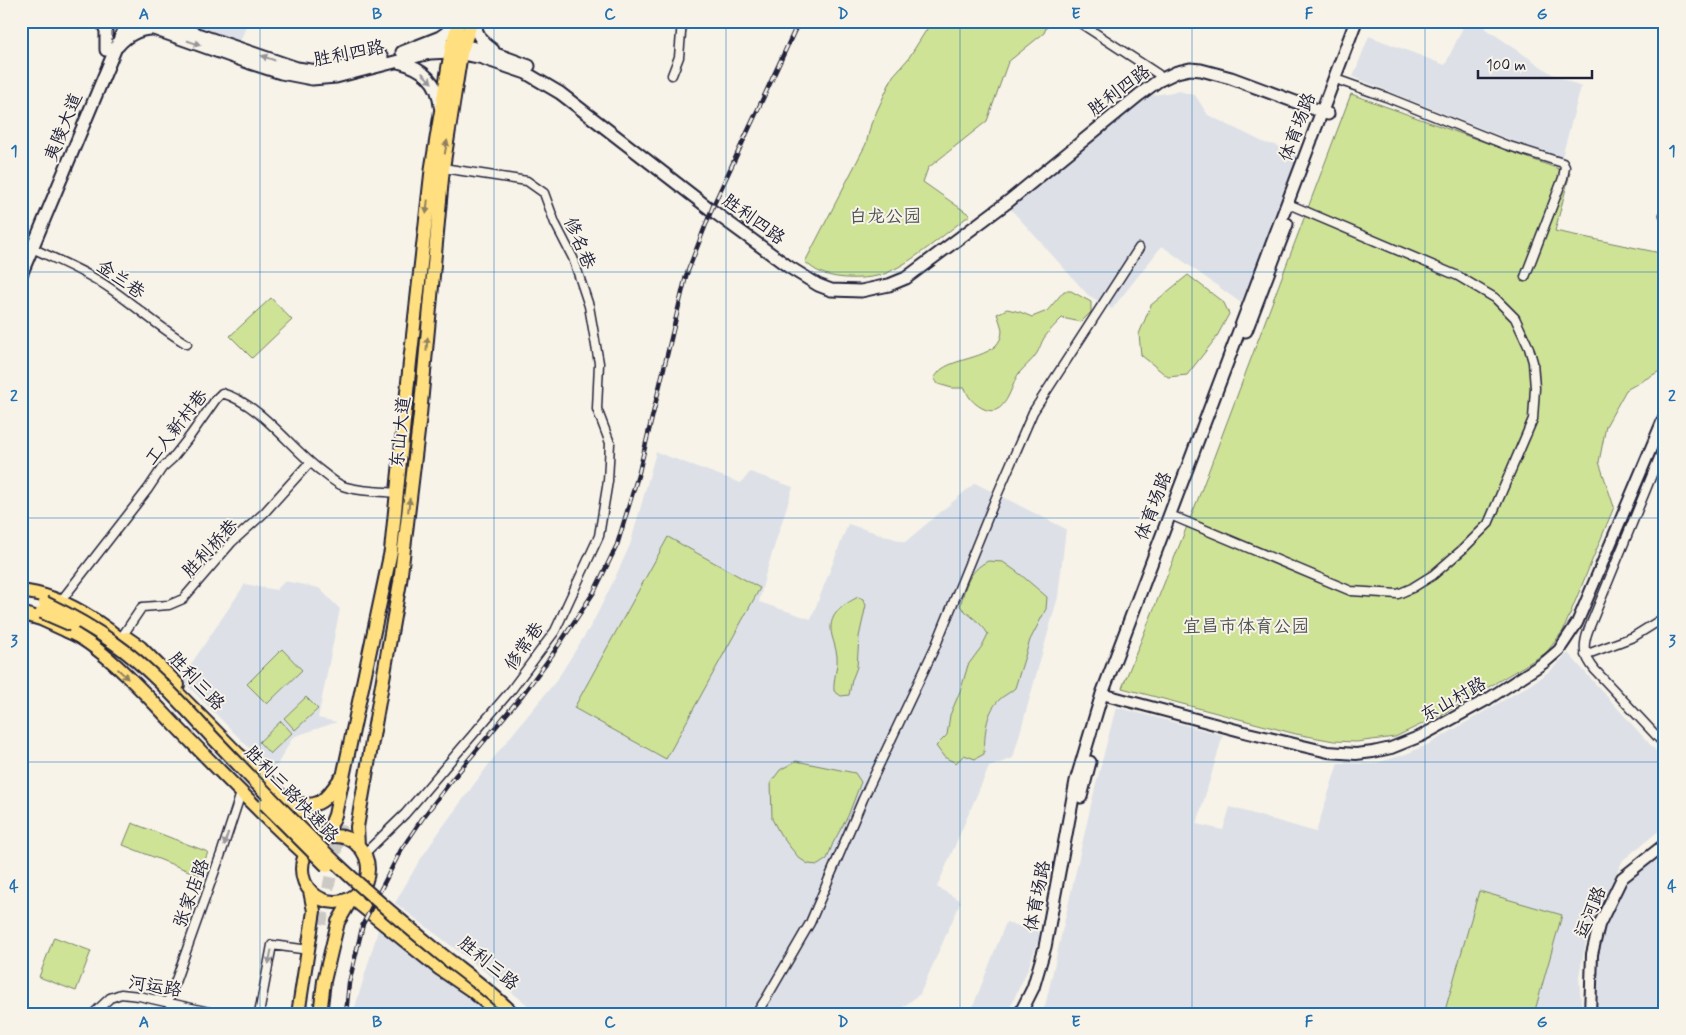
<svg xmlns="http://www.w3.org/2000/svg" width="1686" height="1035" viewBox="0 0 1686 1035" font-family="Mynerve,'LXGW WenKai TC',sans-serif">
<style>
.built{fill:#dde1e7}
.green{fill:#cfe397;stroke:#788269}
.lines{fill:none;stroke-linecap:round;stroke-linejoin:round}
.primary-tunnel{stroke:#ccc9c5;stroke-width:12;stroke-dasharray:12 6;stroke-linecap:butt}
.minor-casing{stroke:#22223b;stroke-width:11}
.tertiary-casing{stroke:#22223b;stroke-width:14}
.secondary-casing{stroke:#22223b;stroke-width:15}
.primary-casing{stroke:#22223b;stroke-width:16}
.trunk-casing{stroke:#22223b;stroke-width:16}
.minor{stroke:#f7f3e8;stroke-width:8}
.tertiary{stroke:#f7f3e8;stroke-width:10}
.secondary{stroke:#f7f3e8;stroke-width:11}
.primary{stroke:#ffdf80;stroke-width:12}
.trunk{stroke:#ffdf80;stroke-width:12}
.rail-casing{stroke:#22223b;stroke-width:4.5}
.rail{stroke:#f7f3e8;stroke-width:2.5;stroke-dasharray:8;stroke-linecap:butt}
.trunk-bridge-casing{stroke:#22223b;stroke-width:16;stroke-linecap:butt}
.trunk-bridge{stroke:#ffdf80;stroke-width:12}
.oneway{fill:#97959a}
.oneway2{fill:#90805e}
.grid{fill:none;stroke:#1f6fb2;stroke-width:1;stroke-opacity:0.55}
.labels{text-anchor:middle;stroke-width:4;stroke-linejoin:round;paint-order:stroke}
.street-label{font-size:18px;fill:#22223b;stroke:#f7f3e8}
.park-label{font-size:18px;fill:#4d5252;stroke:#f7f3e8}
.neatline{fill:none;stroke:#1f6fb2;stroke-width:2}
.grid-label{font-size:16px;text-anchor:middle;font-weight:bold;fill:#1f6fb2}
</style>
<rect width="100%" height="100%" fill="#f7f3e8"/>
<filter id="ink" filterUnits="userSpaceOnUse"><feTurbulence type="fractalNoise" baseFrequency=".02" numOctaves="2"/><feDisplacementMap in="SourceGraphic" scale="10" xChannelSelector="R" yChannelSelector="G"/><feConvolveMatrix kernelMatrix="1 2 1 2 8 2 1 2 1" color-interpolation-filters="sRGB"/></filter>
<g filter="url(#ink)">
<!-- built -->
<path class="built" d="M177 21H248L240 42Z
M1466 21H1475L1552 74 1581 87 1562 157 1515 142 1353 77 1369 36 1445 65Z
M1179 91 1195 95 1208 115 1265 143 1276 145 1301 158 1241 303 1162 246 1112 309 1088 295 1008 206 1141 97Z
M656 452 741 483 750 472 793 487 765 576 759 602 811 619 848 524 905 542 975 483 1066 529 1058 597 1013 758 989 767 937 887 961 901 920 994 894 1014H535L530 1007 500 983 395 903 418 863 441 829 498 752 556 681 592 624 612 584 630 545Z
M285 581 319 588 340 609 318 718 337 722 293 737 273 772 181 679 245 584 276 590Z
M1568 653 1665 761V826L1623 860 1588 933 1579 976 1582 1014H1040L1045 1006 1093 796 1116 707 1223 735 1197 824 1223 830 1230 807 1316 832 1338 763 1373 764 1406 754 1429 744 1531 684 1551 670Z
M1665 853V1014H1592L1593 973 1601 925 1624 879Z
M1006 922 1039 932V939L1028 969 1007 1014H970Z
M379 927 436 971 492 1014H353Z"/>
<!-- green -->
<path class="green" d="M932 21H1049L1044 33 1008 62 987 121 928 168 923 182 970 215C943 235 917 259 887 273 870 280 838 280 822 273 816 271 810 266 805 262L866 144 871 124 893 76 908 59Z
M1351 94 1570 173 1555 231 1665 254V368L1626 390 1606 426 1599 462 1614 507 1563 631 1546 653 1443 714 1395 737 1356 742 1334 741 1296 734 1122 688 1198 499Z
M1188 275 1224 303 1229 314 1216 338 1187 375 1168 377 1141 355 1139 334 1151 305Z
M1064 291H1071L1091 302V312L1081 322 1062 318C1056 324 1049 331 1044 338 1041 343 1040 348 1037 353 1033 360 1025 366 1019 373 1011 384 1006 421 982 408 973 403 968 397 965 388H952L938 384 934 378C937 375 939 371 942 369 960 356 1002 358 1002 330 1001 325 999 319 997 314L1007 309 1020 312 1032 317 1047 311Z
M271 298 292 320 252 358 230 336Z
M668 537 760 588 666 759 574 708Z
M988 561 1003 562 1020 574 1047 597 1046 609 1030 640 1015 688C1010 693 1004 695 999 700 985 714 985 735 984 754L975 759 964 755 956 763 944 757 936 746 947 735 950 715 961 689 968 665 982 646 988 634C981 622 969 616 960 606 966 586 968 571 988 561Z
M858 597 863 599 866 605 859 637 857 667 852 680 849 695 841 696 834 691C833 679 838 668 837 656 836 649 834 643 832 636 827 615 841 606 858 597Z
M282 649 302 670 267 704 247 684Z
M306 697 318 709 295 730 284 718Z
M281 721 292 733 270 754 259 742Z
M796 761 855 773 861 782 848 816 833 843 827 859 818 865 808 864 799 858 790 847 780 834 772 819 771 782 780 770Z
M132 823 208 852 199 875 123 845Z
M1479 891 1562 915 1534 1014H1444Z
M54 937 91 951 76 991 39 977Z"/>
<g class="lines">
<!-- primary-tunnel -->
<path class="primary-tunnel" d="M1659 21 1665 34
M321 924 341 825"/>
<defs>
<path id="minor" d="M1077 21 1158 74
M672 75 679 57 682 21
M1341 81 1386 97 1506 145 1563 163 1565 167 1563 178 1525 277
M1664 215H1665
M32 248C59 261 87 272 111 289 137 307 160 328 187 344
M1665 443 1588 631C1582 648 1584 656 1595 670L1665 745
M1175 517 1351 591 1398 594 1412 588 1433 575 1463 549 1488 524 1533 419 1535 388 1533 362 1529 348 1515 318 1495 298 1458 276 1293 206
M64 597 148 489 162 468 172 459 190 436 216 399 222 393C262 405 289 447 321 471 328 476 335 483 343 486 359 492 380 491 397 493
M123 635 142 607 169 605 183 599 232 542 264 513 310 462
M1585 655 1633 637 1665 617
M364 854 405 814 512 689 555 631 599 536 608 481 610 443 597 409 599 363 589 306 573 258 555 223 544 193 527 181 443 168
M168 1002 222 851 241 793
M93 1014 110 998 121 994 139 996 218 1014
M259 1014 272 945 309 950
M756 1014 767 997 810 923 863 799 936 645 995 500 1033 412 1139 248"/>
<path id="tertiary" d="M1102 694 1248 733 1328 752 1356 754 1373 752 1391 748 1421 736 1488 699 1545 662 1559 650 1577 623 1665 415
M1590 1014 1592 954 1599 925 1622 878 1665 844"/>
<path id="secondary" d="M102 21 106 31V50
M131 21 250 63 281 73 312 79 336 77 430 53 451 52 479 57 526 73 560 93 710 209 789 267 818 285 831 290 861 291 889 285 906 278 1009 201 1139 95 1158 81 1177 72 1190 69 1201 70 1231 78 1328 114
M159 21 297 68 324 72 382 57
M476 21C474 34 483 43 493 50
M118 46C126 36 139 29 152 29
M414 49C461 38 486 50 529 66
M402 52 440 37 447 32 453 21
M398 62C422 68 438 80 440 106
M21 275 127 21
M1246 331 1287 224
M1081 797 1090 762
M1020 1014 1033 988 1045 947 1076 781 1102 694 1356 21"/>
<path id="primary" d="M67 631C101 644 149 698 175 725 218 769 260 813 305 854
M127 638 140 647 178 685
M249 762 321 838
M287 801C317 810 323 804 340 779
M302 869a33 33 0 1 1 66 0a33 33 0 1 1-66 0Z
M326 837 335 815 391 551 410 362 432 166 452 44 459 21
M358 846 357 827 400 582 420 415 443 168 461 53 472 21
M298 1014 314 911 310 891
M320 1014 324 981 338 922 352 898 440 969 471 990 500 1014"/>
<path id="trunk" d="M21 591C65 596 104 624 136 652
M21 613 41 619 76 635
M156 671 237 753 256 769"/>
</defs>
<!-- minor casing -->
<use href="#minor" class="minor-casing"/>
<!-- tertiary casing -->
<use href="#tertiary" class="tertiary-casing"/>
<!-- secondary casing -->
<use href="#secondary" class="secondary-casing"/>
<!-- primary casing -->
<use href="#primary" class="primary-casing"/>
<!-- trunk casing -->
<use href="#trunk" class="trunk-casing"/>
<!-- minor -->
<use href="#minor" class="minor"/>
<!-- tertiary -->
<use href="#tertiary" class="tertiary"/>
<!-- secondary -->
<use href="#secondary" class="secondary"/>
<!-- primary -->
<use href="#primary" class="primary"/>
<!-- trunk -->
<use href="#trunk" class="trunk"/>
<defs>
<path id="rail" d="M346 1014 349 983 363 924 401 850 422 819 451 781 523 694 552 655 594 592 617 545 639 472 686 276 713 206 799 21"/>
</defs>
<!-- rail casing -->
<use href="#rail" class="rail-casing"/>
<!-- rail -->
<use href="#rail" class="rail"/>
<defs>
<path id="trunk-bridge" d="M45 603C70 615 92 627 114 643 150 668 185 708 215 740 255 782 295 824 337 864 372 897 409 928 446 958 469 976 493 993 513 1014
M42 612 72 625
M265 804 327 866"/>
</defs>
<!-- trunk-bridge casing -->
<use href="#trunk-bridge" class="trunk-bridge-casing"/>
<!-- trunk-bridge -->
<use href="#trunk-bridge" class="trunk-bridge"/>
</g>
<!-- one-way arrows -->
<defs><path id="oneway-solid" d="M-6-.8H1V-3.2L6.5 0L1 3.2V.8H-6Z" transform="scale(1.25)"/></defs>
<g class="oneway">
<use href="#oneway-solid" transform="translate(194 43) rotate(19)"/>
<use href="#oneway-solid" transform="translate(268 58) rotate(-161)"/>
<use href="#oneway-solid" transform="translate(427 78) rotate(45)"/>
<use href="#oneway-solid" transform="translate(226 839) rotate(108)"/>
<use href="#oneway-solid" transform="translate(270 957) rotate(101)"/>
</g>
<g class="oneway2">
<use href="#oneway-solid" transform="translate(446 147) rotate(-80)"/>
<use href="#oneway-solid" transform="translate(427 207) rotate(96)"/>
<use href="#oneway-solid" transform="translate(427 344) rotate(-85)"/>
<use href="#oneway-solid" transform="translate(409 505) rotate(-83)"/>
<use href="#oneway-solid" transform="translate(123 674) rotate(44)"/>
</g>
</g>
<!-- grid -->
<path class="grid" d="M260 21V1014M494 21V1014M726 21V1014M960 21V1014M1192 21V1014M1425 21V1014M21 272H1665M21 518H1665M21 762H1665"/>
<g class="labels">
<!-- street labels -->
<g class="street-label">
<text transform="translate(349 53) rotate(-11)" y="6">胜利四路</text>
<text transform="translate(1119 90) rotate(-37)" y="6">胜利四路</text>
<text transform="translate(63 127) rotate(-68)" y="6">夷陵大道</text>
<text transform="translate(1297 127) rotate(-69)" y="6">体育场路</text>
<text transform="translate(754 219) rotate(36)" y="6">胜利四路</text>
<text transform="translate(580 243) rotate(67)" y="6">修名巷</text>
<text transform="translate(121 279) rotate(35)" y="6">金兰巷</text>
<text transform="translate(176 427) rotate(-52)" y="6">工人新村巷</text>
<text transform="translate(400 432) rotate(-84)" y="6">东山大道</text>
<text transform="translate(1153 506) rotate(-69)" y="6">体育场路</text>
<text transform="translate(210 548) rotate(-47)" y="6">胜利桥巷</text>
<text transform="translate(524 646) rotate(-55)" y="6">修常巷</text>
<text transform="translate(197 681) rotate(47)" y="6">胜利三路</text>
<text transform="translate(1453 699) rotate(-29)" y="6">东山村路</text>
<text transform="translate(292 794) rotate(46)" y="6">胜利三路快速路</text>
<text transform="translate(191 893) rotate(-70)" y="6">张家店路</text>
<text transform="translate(1037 896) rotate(-79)" y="6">体育场路</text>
<text transform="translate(1590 912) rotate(-68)" y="6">运河路</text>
<text transform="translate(489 963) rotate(40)" y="6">胜利三路</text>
<text transform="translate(155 986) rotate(9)" y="6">河运路</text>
</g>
<!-- park labels -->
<g class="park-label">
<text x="885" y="222">白龙公园</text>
<text x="1246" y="632">宜昌市体育公园</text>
</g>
</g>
<!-- margin -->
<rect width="1686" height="1035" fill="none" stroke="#f7f3e8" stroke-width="55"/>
<!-- scale -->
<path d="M1478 70v8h114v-8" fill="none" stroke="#22223b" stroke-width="2.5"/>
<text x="1486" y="70" font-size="15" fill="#22223b" stroke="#f7f3e8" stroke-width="4" paint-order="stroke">100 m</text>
<rect x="28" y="28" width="1630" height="980" class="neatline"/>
<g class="grid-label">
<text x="144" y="19">A</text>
<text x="377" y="19">B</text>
<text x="610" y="19">C</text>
<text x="843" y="19">D</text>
<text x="1076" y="19">E</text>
<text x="1309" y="19">F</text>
<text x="1542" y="19">G</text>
<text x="14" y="156">1</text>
<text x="1672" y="156">1</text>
<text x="14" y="401">2</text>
<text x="1672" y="401">2</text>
<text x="14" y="646">3</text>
<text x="1672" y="646">3</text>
<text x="14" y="891">4</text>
<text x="1672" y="891">4</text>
<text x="144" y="1027">A</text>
<text x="377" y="1027">B</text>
<text x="610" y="1027">C</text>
<text x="843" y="1027">D</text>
<text x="1076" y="1027">E</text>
<text x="1309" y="1027">F</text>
<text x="1542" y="1027">G</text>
</g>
</svg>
